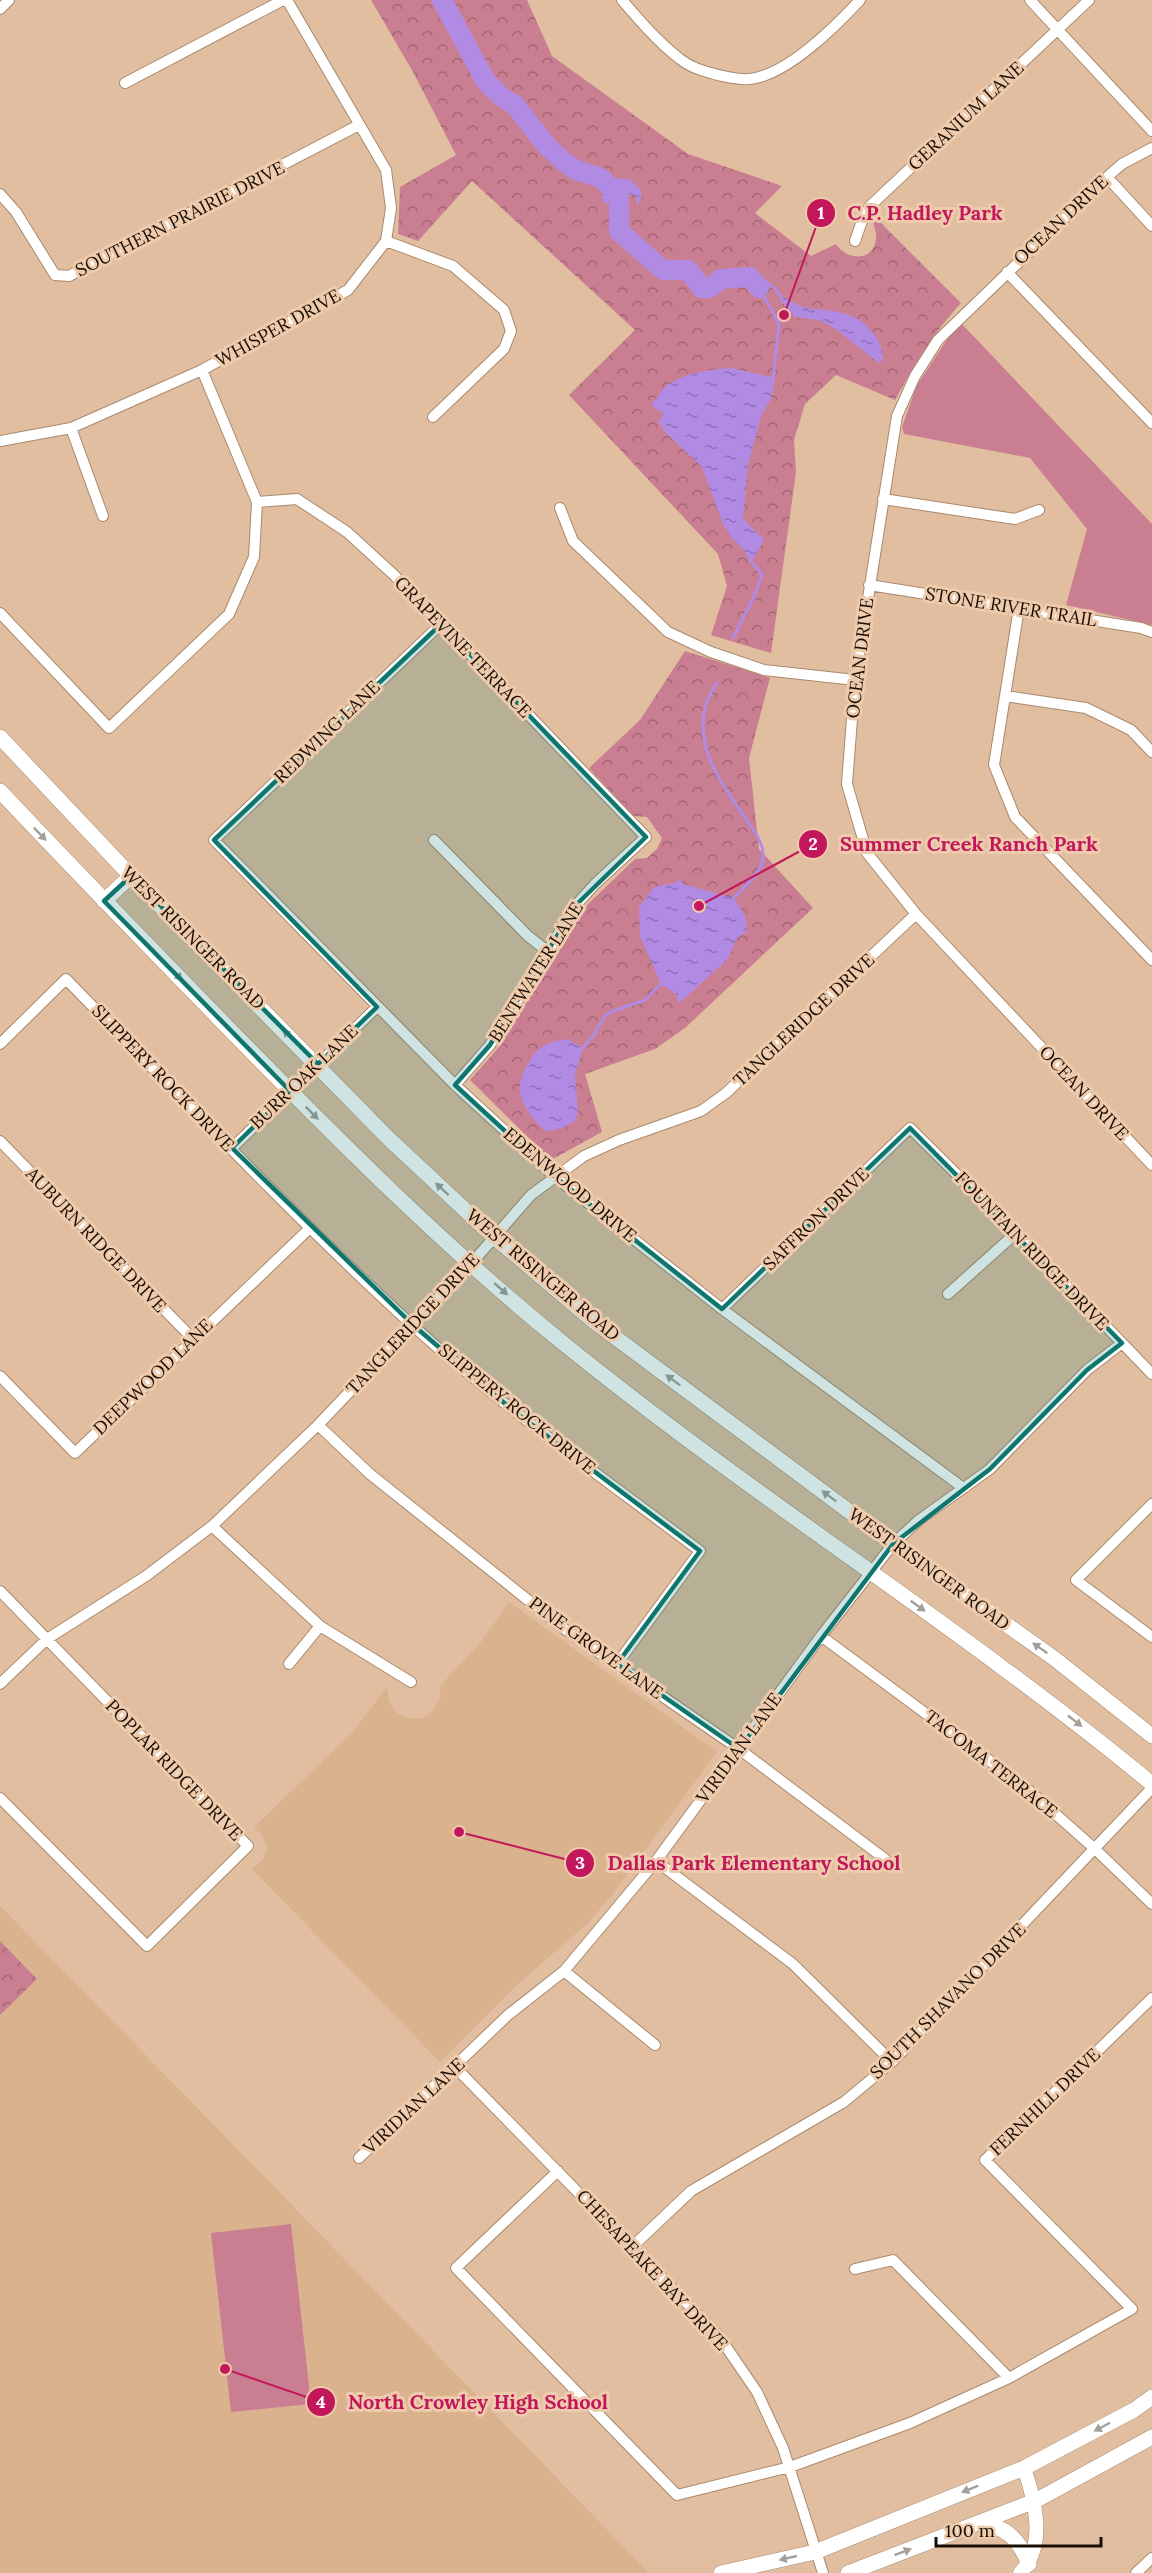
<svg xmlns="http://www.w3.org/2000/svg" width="1152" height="2573" viewBox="0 0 1152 2573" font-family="Lora,serif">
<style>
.built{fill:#dab28e}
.grass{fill:#ca7e92}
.park{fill:url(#park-crowns)}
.water{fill:url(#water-ripples)}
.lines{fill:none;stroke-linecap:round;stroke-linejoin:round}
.stream{stroke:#b18be3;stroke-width:3}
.river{stroke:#b18be3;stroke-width:20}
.minor-casing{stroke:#aa896c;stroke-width:12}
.tertiary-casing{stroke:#aa896c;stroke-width:15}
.secondary-casing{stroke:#aa896c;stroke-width:16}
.minor{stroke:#fff;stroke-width:10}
.tertiary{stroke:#fff;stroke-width:14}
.secondary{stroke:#fff;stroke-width:15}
.oneway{fill:#a39f9b}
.marked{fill:#0f766e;fill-opacity:0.2;stroke:#0f766e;stroke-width:4.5;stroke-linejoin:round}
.labels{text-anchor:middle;stroke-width:6;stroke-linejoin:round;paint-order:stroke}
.street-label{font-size:18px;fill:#1a0e04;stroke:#eecbac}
.leader{fill:none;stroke:#c2185b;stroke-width:2}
.callout-dot{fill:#c2185b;stroke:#eecbac;stroke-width:2}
.mark-label{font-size:18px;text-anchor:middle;font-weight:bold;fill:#fff}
.callout-label{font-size:20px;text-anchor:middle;font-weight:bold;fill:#c2185b;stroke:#eecbac;stroke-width:6;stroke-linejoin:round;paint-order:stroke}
</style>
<defs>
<pattern id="park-crowns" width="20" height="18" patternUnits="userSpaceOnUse" patternTransform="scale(1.5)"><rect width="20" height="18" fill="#ca7e92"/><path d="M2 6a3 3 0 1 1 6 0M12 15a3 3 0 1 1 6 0" fill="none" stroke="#a36675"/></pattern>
<pattern id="water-ripples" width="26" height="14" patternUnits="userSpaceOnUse" patternTransform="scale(1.5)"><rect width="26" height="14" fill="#b18be3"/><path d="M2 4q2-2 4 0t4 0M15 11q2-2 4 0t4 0" fill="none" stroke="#8f70b6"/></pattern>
</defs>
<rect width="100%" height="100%" fill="#e1bea0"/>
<!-- built -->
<path class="built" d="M509 1602 717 1752 610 1898 587 1924 518 1984 440 2062 252 1869 263 1859 267 1848 263 1837 254 1827 353 1732 387 1687 388 1699 395 1712 409 1718H423L434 1709 441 1696 439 1687 481 1642Z
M0 1906 252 2164 649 2573H0Z"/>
<!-- grass -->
<path class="grass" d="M961 323 1152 524V625L1066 605 1087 529 1030 458 904 434 902 427 917 385 948 338Z
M291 2224 311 2404 231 2412 211 2233Z"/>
<!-- park -->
<path class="park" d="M371 0H527L552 56 688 154 782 186 755 213 811 256 836 244C846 260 873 263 876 239 877 231 872 224 873 215L961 303C933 333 915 364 895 400L836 375 805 404 794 440 796 472 771 653 711 635 727 586 718 554 569 395 635 330 472 181 418 241 398 234 400 187 456 155 413 72Z
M685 651 770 678 749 758 759 849 813 908 685 1028 655 1049 585 1074 602 1132 551 1160 470 1080 499 1047 588 904 635 859 647 858 657 849 662 838 647 817 633 816 589 768 640 720Z
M0 1941 37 1979 0 2015Z"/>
<!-- water -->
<path class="water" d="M612 179H629L639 188 642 196 639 200V204H636V197L626 192 622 195 625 203 623 211 618 200 614 199 607 204 602 201 601 196 611 195 608 184Z
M783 297C788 299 794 303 800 306 812 310 825 309 838 312 861 316 883 335 883 360L879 363 833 327 818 320 795 317 780 300Z
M731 368 775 378 771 399 761 416 748 465 743 519 764 540 751 563 744 550 733 539 723 524 702 467 665 432 658 421 663 416 662 412 654 408 652 403C659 398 660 390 667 385 685 373 710 369 731 368Z
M680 878 683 884 734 898 745 916 747 931 737 938 727 960 679 1003 676 994 661 984 640 936 639 907 654 887 675 883Z
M568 1039 583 1048 575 1075 578 1111 575 1121C565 1127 558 1131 545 1131 536 1122 525 1110 521 1097 516 1082 529 1056 542 1047 550 1042 559 1040 568 1039Z"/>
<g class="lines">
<!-- stream -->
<path class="stream" d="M756 282 764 281 775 288 781 297
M759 288 779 323 773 379
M733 638 753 599 762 575 751 561
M717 683C712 691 706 699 705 708 695 754 726 789 750 825 757 835 765 847 763 859 761 874 741 890 732 900
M583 1048 593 1036 605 1016 611 1012 645 1000 662 983"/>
<!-- river -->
<path class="river" d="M442 0 485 80C494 90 502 99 514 104L546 145 563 161 576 170 601 178 619 196V231L663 270H688L702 288H710L721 279 750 277 759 288"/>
<defs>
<path id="minor" d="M622 0C640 21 658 42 680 59 691 68 704 71 718 75 728 77 739 80 749 79 786 76 836 26 860 0
M1030 0 1152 131
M0 9 9 0
M125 83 283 0
M1152 148 1122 164 1107 177 938 340 915 376 897 416 855 680 847 784 867 853 916 914 1152 1165
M1107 177 1152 226
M0 194 16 212 55 275 69 276 359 125
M386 241 453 266 504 310 511 331 504 349 433 417
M855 241 863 218 870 206 1089 0
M1007 272 1152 423
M71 428 103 516
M0 441 71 428 202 370 348 290 386 241 391 208 386 170 287 0
M883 499 1015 519 1039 510
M257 502 297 499 347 532 394 575 646 837 595 884 576 905 490 1045 455 1085
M560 508 573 541 668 632 711 652 764 670 855 680
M869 585 1141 628 1152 632
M1019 608 994 765 1015 817 1152 960
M0 613 109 728 229 614 254 557 257 502 202 370
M441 624 214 840 455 1085 554 1176 722 1309 962 1487
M1005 696 1086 708 1131 730 1152 752
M434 840 528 936 547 951
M0 1044 66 979C180 1096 292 1215 412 1325 503 1407 603 1478 700 1551L617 1664
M0 1141 192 1338
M232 1148 377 1007
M948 1294 1016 1233
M722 1309 910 1128 1016 1233 1152 1374
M0 1376 75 1453 310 1228
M318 1425 370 1474 563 1628 739 1749 885 1859
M1152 1504 1076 1580 1152 1637
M212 1526 320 1626 411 1682
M0 1591 248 1846 147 1946 0 1798
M821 1636 1025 1787 1095 1849 1152 1904
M289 1664 320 1626
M0 1684 47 1639 146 1576 212 1526 318 1425 471 1264 531 1195 584 1156 619 1140 701 1111 726 1093 916 914
M656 1861 793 1964 892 2062
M564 1971 655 2045
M455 2067 718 2335 757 2392 783 2448 823 2573
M359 2158 508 2015 564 1971 656 1861 821 1636 893 1544 919 1520 990 1469 1087 1370 1122 1343
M558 2171 456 2268 677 2495 790 2467 910 2423 1009 2378 1132 2309 985 2160 1152 1998
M632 2247 691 2191 844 2102 892 2062 1152 1788
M855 2269 893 2260 1009 2378
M1136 2573 1152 2558"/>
<path id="tertiary" d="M1020 2573C1047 2546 1035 2500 1024 2468"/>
<path id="secondary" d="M0 737 131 876 388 1138 494 1237 596 1323 893 1544 1055 1659 1152 1736
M0 791C79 875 159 957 239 1039 343 1145 448 1250 563 1343 754 1498 963 1628 1152 1784
M104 901 131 876
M979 2523C1007 2527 1018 2538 1029 2564
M721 2573 815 2552 1024 2468 1134 2410 1152 2397
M848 2573 1035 2501 1152 2437"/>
</defs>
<!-- minor casing -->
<use href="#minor" class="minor-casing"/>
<!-- tertiary casing -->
<use href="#tertiary" class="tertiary-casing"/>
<!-- secondary casing -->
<use href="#secondary" class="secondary-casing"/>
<!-- minor -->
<use href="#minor" class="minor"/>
<!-- tertiary -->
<use href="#tertiary" class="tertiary"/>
<!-- secondary -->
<use href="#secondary" class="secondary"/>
</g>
<!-- one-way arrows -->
<defs><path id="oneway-solid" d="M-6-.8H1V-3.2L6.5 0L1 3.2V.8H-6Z" transform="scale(1.5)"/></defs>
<g class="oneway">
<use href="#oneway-solid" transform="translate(40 834) rotate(46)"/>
<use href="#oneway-solid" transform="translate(176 974) rotate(46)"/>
<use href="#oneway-solid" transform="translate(289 1036) rotate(-135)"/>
<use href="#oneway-solid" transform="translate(312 1113) rotate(45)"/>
<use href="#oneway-solid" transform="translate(442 1189) rotate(-137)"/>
<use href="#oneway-solid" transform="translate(501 1289) rotate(41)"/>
<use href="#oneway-solid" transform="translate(673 1380) rotate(-143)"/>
<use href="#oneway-solid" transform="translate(829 1496) rotate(-143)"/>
<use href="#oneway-solid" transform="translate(918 1606) rotate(36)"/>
<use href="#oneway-solid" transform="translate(1040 1648) rotate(-145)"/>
<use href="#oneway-solid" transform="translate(1075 1721) rotate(38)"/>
<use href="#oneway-solid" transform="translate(1102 2427) rotate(152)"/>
<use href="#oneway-solid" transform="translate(970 2489) rotate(158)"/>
<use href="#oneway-solid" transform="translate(903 2552) rotate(-21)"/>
<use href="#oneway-solid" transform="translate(788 2558) rotate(167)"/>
</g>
<!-- marked area -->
<path class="marked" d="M441 624 646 837 576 905 490 1045 455 1085 554 1176 722 1309 910 1128 1122 1343 1087 1370 990 1469 893 1544 739 1749 617 1664 700 1551 510 1408 413 1325 232 1148 290 1091 104 901 131 876 318 1064 377 1007 214 840Z"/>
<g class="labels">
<!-- street labels -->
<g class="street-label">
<text transform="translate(966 116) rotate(-43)" y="6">GERANIUM LANE</text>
<text transform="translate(180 219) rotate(-27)" y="6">SOUTHERN PRAIRIE DRIVE</text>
<text transform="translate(1061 220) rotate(-43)" y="6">OCEAN DRIVE</text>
<text transform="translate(278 328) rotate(-29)" y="6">WHISPER DRIVE</text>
<text transform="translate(1011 607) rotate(9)" y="6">STONE RIVER TRAIL</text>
<text transform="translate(463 647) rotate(46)" y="6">GRAPEVINE TERRACE</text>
<text transform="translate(860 658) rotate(-83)" y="6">OCEAN DRIVE</text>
<text transform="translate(327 732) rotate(-44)" y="6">REDWING LANE</text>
<text transform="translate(193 938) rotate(45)" y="6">WEST RISINGER ROAD</text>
<text transform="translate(536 972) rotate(-58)" y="6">BENTWATER LANE</text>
<text transform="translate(804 1020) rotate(-43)" y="6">TANGLERIDGE DRIVE</text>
<text transform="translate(304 1077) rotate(-44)" y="6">BURR OAK LANE</text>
<text transform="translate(163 1078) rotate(46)" y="6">SLIPPERY ROCK DRIVE</text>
<text transform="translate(1084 1093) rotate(47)" y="6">OCEAN DRIVE</text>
<text transform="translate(570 1185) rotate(40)" y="6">EDENWOOD DRIVE</text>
<text transform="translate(816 1219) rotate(-44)" y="6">SAFFRON DRIVE</text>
<text transform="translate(96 1240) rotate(46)" y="6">AUBURN RIDGE DRIVE</text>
<text transform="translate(1032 1251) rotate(46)" y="6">FOUNTAIN RIDGE DRIVE</text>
<text transform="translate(543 1275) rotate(40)" y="6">WEST RISINGER ROAD</text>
<text transform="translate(413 1324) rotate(-47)" y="6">TANGLERIDGE DRIVE</text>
<text transform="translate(153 1377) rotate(-44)" y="6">DEEPWOOD LANE</text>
<text transform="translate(517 1409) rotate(39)" y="6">SLIPPERY ROCK DRIVE</text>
<text transform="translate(929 1569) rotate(36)" y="6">WEST RISINGER ROAD</text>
<text transform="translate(596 1648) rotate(36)" y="6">PINE GROVE LANE</text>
<text transform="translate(739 1748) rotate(-54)" y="6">VIRIDIAN LANE</text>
<text transform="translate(991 1764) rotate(38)" y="6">TACOMA TERRACE</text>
<text transform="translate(174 1770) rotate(46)" y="6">POPLAR RIDGE DRIVE</text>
<text transform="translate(948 2001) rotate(-45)" y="6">SOUTH SHAVANO DRIVE</text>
<text transform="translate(1045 2102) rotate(-44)" y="6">FERNHILL DRIVE</text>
<text transform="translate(414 2106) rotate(-43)" y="6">VIRIDIAN LANE</text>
<text transform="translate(652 2270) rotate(47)" y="6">CHESAPEAKE BAY DRIVE</text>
</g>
</g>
<!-- callouts -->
<path class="leader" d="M784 315L821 213M699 906L813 844M459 1832L580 1863M225 2369L321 2402"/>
<g class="callout-dot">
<circle cx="784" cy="315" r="6"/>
<circle cx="699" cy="906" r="6"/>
<circle cx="459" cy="1832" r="6"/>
<circle cx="225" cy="2369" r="6"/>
<circle cx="821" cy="213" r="15"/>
<circle cx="813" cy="844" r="15"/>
<circle cx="580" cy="1863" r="15"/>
<circle cx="321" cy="2402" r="15"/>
</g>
<g class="mark-label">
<text x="821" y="219">1</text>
<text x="813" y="850">2</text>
<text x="580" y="1869">3</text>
<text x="321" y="2408">4</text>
</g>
<g class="callout-label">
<text x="925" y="220">C.P. Hadley Park</text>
<text x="969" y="851">Summer Creek Ranch Park</text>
<text x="754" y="1870">Dallas Park Elementary School</text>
<text x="478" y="2409">North Crowley High School</text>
</g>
<!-- scale -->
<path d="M936 2537v9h165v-9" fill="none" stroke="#1a0e04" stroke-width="3"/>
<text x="945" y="2537" font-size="18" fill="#1a0e04" stroke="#eecbac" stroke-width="4.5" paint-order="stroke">100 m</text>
</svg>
